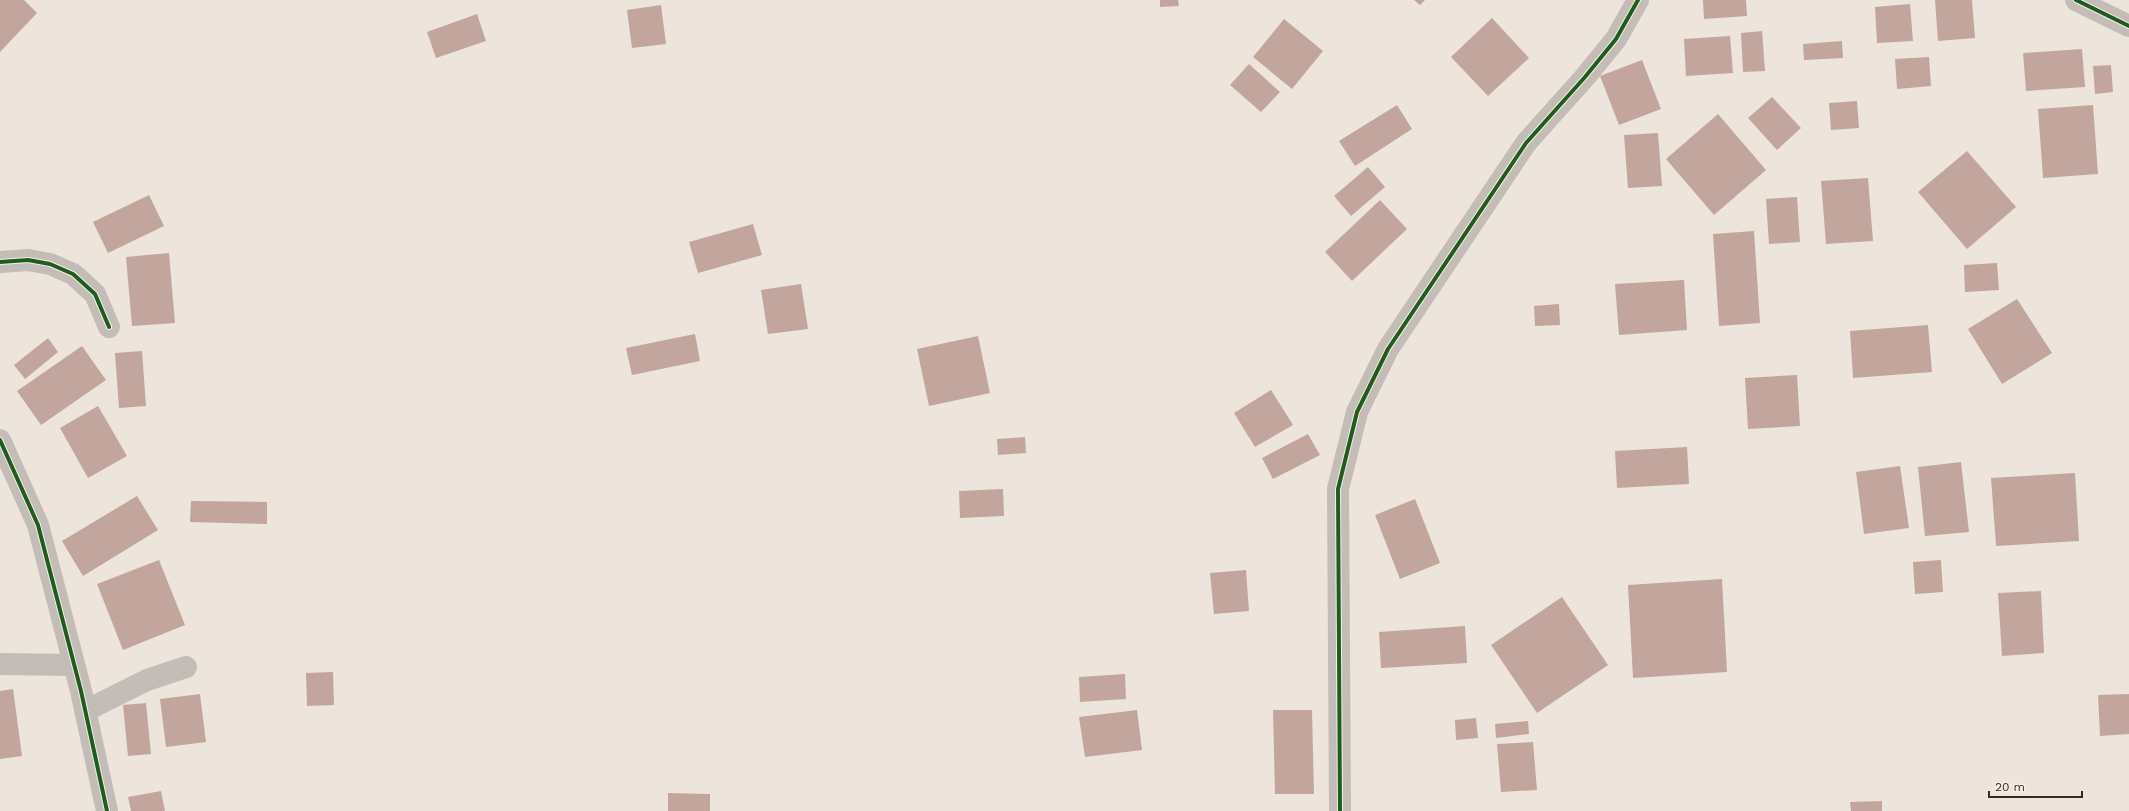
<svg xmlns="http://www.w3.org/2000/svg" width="2129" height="811" viewBox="0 0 2129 811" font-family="'Work Sans',sans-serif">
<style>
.building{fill:#c2a69d}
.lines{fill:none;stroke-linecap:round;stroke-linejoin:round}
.minor{stroke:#c4bcb6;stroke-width:22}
.cycleway-casing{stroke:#faeee2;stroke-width:6}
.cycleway{stroke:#1b5e20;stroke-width:4}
</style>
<rect width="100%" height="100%" fill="#ede4dc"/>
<!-- building -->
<path class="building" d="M0 0H24L37 13 0 52Z
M1160 0H1178L1179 6 1160 7Z
M1414 0H1425L1420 5Z
M1703 0H1746L1747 16 1704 19Z
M1935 0H1972L1975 38 1938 41Z
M1910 4 1913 41 1877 43 1875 7Z
M661 5 666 44 632 48 627 10Z
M477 14 486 41 436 58 427 32Z
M1492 18 1529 58 1488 96 1451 57Z
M1284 19 1323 51 1292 89 1253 57Z
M1762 31 1765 71 1743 72 1741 33Z
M1730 36 1733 73 1686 76 1684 39Z
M1842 41 1843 58 1804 60 1803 44Z
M2082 49 2085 87 2026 91 2023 53Z
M1929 57 1931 86 1897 89 1895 59Z
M1642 60 1661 109 1619 125 1600 76Z
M1249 64 1280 92 1261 112 1230 85Z
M2111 65 2113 92 2095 94 2093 66Z
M1772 97 1801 128 1777 150 1748 118Z
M1857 101 1859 128 1831 130 1829 103Z
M1397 105 1412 129 1355 166 1339 141Z
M2093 105 2098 174 2043 178 2038 109Z
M1718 114 1766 170 1714 215 1666 159Z
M1658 133 1662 186 1628 188 1624 135Z
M1967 151 2016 207 1967 249 1918 192Z
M1368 167 1385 187 1351 216 1334 196Z
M1868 178 1873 241 1826 244 1821 181Z
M149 195 164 226 108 253 93 222Z
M1797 197 1800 242 1769 244 1766 199Z
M1380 200 1407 229 1352 281 1325 252Z
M753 224 762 255 698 273 689 242Z
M1754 231 1760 323 1719 326 1713 234Z
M169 253 175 323 132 326 126 257Z
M1997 263 1999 290 1965 292 1964 265Z
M1684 280 1687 330 1619 335 1615 284Z
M801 284 808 329 768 334 761 290Z
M2017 299 2052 353 2002 384 1968 329Z
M1559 304 1560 325 1535 326 1534 306Z
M1928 325 1932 372 1853 378 1850 331Z
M695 334 700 361 632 375 626 348Z
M978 336 990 393 929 406 917 349Z
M48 338 58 352 25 379 14 365Z
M82 346 106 380 41 425 17 391Z
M142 351 146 406 119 408 115 353Z
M1797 375 1800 426 1748 429 1745 378Z
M1271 390 1293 425 1255 447 1234 413Z
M98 406 127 456 88 478 60 428Z
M1308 434 1320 455 1273 479 1262 458Z
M1025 437 1026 453 998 455 997 439Z
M1687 447 1689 484 1617 488 1615 451Z
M1961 462 1969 532 1925 536 1918 467Z
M1900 466 1909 528 1864 534 1856 472Z
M2075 473 2079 541 1996 546 1991 478Z
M1003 489 1004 516 960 518 959 491Z
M137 496 158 530 83 576 62 541Z
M1415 499 1440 563 1400 579 1375 515Z
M191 501 267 502V524L190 522Z
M159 560 185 625 123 650 97 584Z
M1941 560 1943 592 1915 594 1913 562Z
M1246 570 1249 611 1214 614 1210 573Z
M1722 579 1727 672 1633 678 1628 585Z
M2041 591 2044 653 2002 656 1998 593Z
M1562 597 1608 665 1537 713 1491 645Z
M1465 626 1467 663 1381 668 1379 632Z
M333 672 334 705 307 706 306 673Z
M1125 674 1126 699 1080 702 1079 677Z
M13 689 22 756 0 759V691Z
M200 694 206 742 166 747 160 699Z
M2129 694V734L2100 736 2098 695Z
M146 703 151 754 128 756 123 705Z
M1137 710 1142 750 1085 757 1079 717Z
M1273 710H1312L1314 794H1275Z
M1476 718 1478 738 1456 740 1455 720Z
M1528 721 1529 734 1496 738 1495 724Z
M1533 742 1537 790 1501 792 1497 744Z
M161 791 165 811H131L128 797Z
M668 793 710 794V811H668Z
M1882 801V811H1851L1850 802Z"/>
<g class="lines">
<!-- minor -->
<path class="minor" d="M2076 0 2129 26
M0 262 28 260 50 264 73 274 95 294 109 327
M0 440 38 525 81 691 107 811
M0 664 74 665
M85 711 147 680 186 667
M1340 811 1338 489 1357 412 1388 349 1526 143 1585 77 1616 39 1638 0"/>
<defs>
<path id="cycleway" d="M2076 0 2129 26
M0 262 28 260 50 264 73 274 95 294 109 327
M0 440 38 525 81 691 107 811
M1340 811 1338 489 1357 412 1388 349 1526 143 1585 77 1616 39 1638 0"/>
</defs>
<!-- cycleway casing -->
<use href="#cycleway" class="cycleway-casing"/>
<!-- cycleway -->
<use href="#cycleway" class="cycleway"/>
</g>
<!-- scale -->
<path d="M1989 791v6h93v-6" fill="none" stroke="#352925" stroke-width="2"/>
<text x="1995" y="791" font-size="12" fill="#352925" stroke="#faeee2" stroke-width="3" paint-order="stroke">20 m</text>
</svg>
